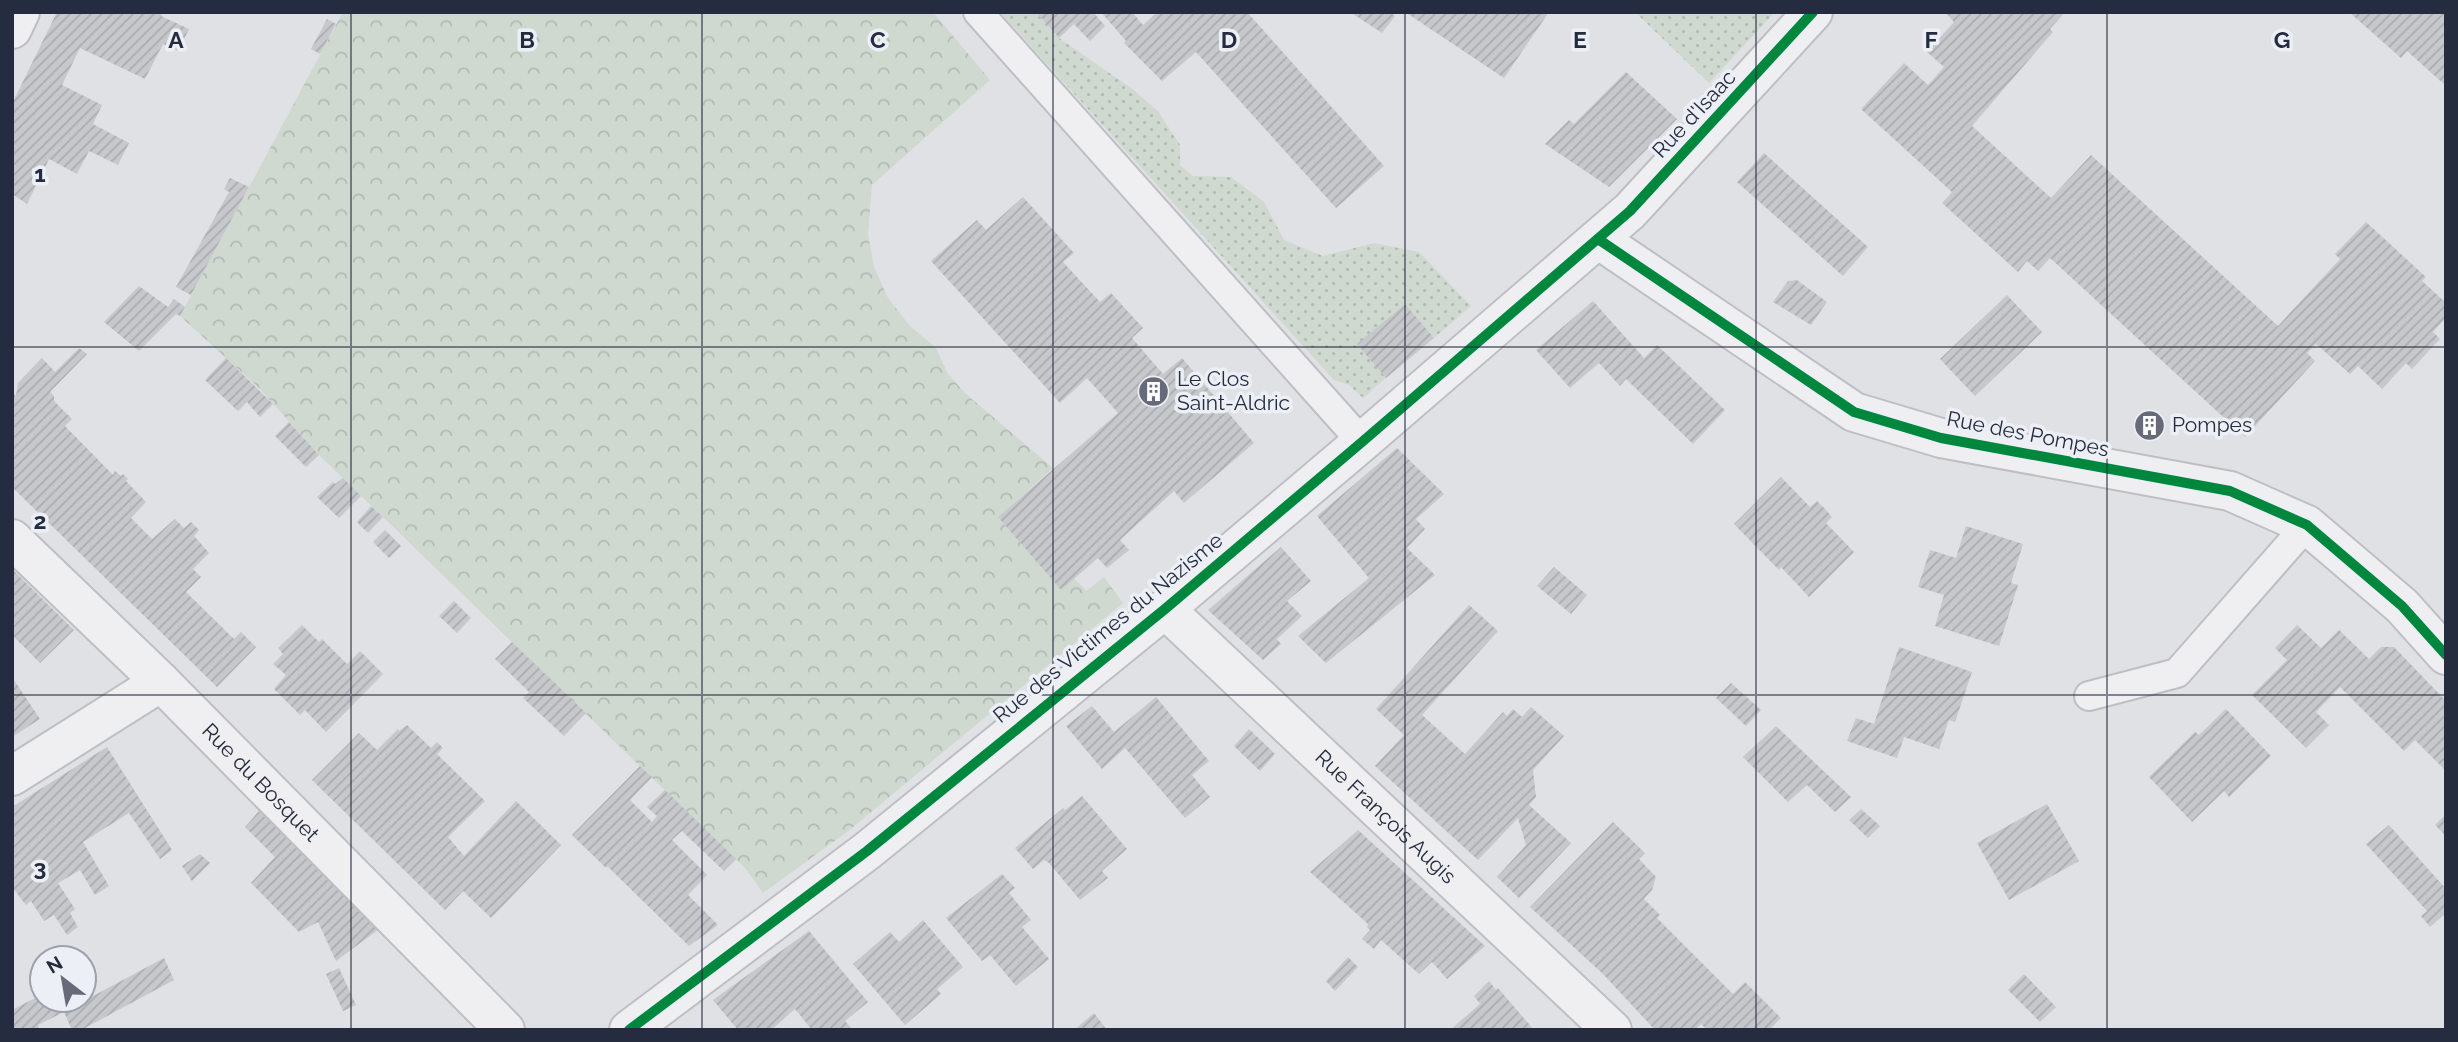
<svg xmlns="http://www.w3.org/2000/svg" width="2458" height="1042" viewBox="0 0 2458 1042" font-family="Raleway,sans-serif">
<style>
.grass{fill:url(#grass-dots)}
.forest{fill:url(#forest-crowns)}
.building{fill:url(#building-hatch)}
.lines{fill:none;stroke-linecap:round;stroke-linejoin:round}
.lane-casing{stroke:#bebfc3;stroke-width:32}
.street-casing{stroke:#bebfc3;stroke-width:42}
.lane{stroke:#efeff2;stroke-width:28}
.street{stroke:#efeff2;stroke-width:38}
.cycleway-casing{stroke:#eceff5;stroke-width:15}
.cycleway{stroke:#00873e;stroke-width:10}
.grid{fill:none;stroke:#262c3f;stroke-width:2;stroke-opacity:0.55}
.labels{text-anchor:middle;stroke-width:7;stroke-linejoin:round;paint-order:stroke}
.street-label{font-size:21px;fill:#262c3f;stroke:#eceff5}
.poi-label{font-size:21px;fill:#262c3f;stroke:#eceff5;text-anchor:start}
.grid-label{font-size:23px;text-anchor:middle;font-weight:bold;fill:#262c3f;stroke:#eceff5;stroke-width:7;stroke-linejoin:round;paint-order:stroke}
</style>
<defs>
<pattern id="grass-dots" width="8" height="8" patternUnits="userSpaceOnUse" patternTransform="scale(1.75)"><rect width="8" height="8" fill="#cfd9d0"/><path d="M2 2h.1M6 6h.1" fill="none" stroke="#b2bab4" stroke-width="1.8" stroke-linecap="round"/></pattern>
<pattern id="forest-crowns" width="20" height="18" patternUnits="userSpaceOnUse" patternTransform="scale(1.75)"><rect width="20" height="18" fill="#cfd9d0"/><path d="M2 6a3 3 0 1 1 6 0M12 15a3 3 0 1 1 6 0" fill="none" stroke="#b2bab4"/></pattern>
<pattern id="building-hatch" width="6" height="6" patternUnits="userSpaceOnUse" patternTransform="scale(1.75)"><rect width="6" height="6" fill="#c6c8cc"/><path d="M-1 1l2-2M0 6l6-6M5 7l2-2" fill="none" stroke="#aaacb0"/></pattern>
</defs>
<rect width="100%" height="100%" fill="#e0e1e5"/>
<!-- grass -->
<path class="grass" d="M1000 12H1036L1059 38 1131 88 1158 111 1180 145V165L1193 176 1231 177 1264 202 1284 240 1323 256 1374 243 1419 252 1471 306 1434 338 1405 304 1358 344 1386 378 1363 398 1349 385 1334 380Z
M1635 12H1775L1709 83Z"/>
<!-- forest -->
<path class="forest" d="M343 12H933L990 80 872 185 868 234 874 267 888 298 910 326 936 348 948 374 966 394 1053 468 998 517 1061 590 1074 578 1086 591 1104 577 1123 603 847 832 763 893 745 868 319 455 260 389 180 316Z"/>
<!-- building -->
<path class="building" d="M57 12H163L161 16 189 29 178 51 163 44 145 79 80 48 62 85 102 105 93 124 129 143 118 165 89 151 77 174 49 159 27 204 12 194V104Z
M1036 12H1093L1105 26 1090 41 1074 24 1059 38Z
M1101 12H1132L1143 25 1157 12H1247L1384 166 1336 208 1196 52 1162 81 1124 43 1126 41Z
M1350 12H1390L1395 16 1382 33Z
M1405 12H1549L1504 78Z
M1945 12H2065L2050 29 2053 32 1972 126 2051 198 2091 155 2278 326 2340 259 2335 254 2366 222 2426 277 2422 281 2446 303V318L2433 332 2440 339 2412 369 2406 363 2382 389 2358 366 2350 374 2316 344 2307 353 2315 361 2245 437 2050 258 2038 271 2027 261 2018 272 1942 203 1952 192 1861 109 1904 63 1928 85 1944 67 1927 52 1954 22Z
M2349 12H2446V86L2407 51 2401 58Z
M327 19 336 24 320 54 311 49Z
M1626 72 1677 119 1609 187 1545 144 1569 120 1574 124Z
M1764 153 1868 247 1843 276 1737 182Z
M230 178 249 187 191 295 176 287 229 192 224 189Z
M1023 197 1074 253 1063 262 1100 302 1111 293 1143 328 1132 338 1163 374 1182 358 1254 443 1184 503 1174 491 1120 540 1129 550 1107 568 1098 558 1061 590 998 517 1118 413 1087 378 1060 403 931 261 977 220 986 230Z
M1797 280 1827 302 1811 325 1773 302 1788 281Z
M139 286 168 307 174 299 185 307 180 316 176 314 139 351 104 322Z
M2007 295 2042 332 1975 396 1940 359Z
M1593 301 1644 358 1657 345 1725 410 1693 444 1626 379 1620 386 1599 363 1570 388 1536 350Z
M1405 304 1434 338 1386 378 1357 344Z
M79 348 87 354 50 392 54 396V401L72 419 65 426 113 475 115 471 121 476 123 474 128 479 126 481 146 502 131 518 152 539 175 519 184 528 191 522 199 530 194 536 209 553 193 569 201 577 186 592 234 639 241 632 256 647 217 687 12 487V392L16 396 18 383 42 358 55 372Z
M226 358 273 404 260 417 247 402 238 411 205 380Z
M2144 411 2161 414 2154 440 2138 436Z
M289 422 319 455 306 467 275 436Z
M1397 448 1444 494 1416 519 1425 529 1407 548 1435 575 1326 663 1298 636 1369 578 1317 516Z
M1781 477 1810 507 1817 501 1825 509 1832 517 1826 523 1854 552 1809 597 1781 567 1779 570 1734 524Z
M343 478 361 496 339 518 317 497 333 482 335 484Z
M371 506 383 517 368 533 357 522Z
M1966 526 2023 544 2011 583 2018 585 1999 646 1935 626 1944 595 1918 587 1930 550 1956 558Z
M385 530 401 546 389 558 373 542Z
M1281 547 1311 581 1287 601 1302 616 1277 639 1281 644 1263 660 1208 610Z
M1554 567 1587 595 1571 614 1537 586Z
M12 569 74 630 40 663 12 635V627L15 624 12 621Z
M454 601 471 618 457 633 439 616Z
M1469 605 1498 631 1422 715 1465 754 1503 712 1507 716 1513 709 1522 717 1531 707 1564 736 1533 770 1536 797 1529 805 1571 843 1519 898 1497 877 1526 845 1518 818 1478 860 1375 766 1404 735 1376 709Z
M302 625 319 642 322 639 347 664 360 651 383 674 326 732 305 710 300 715 274 689 286 675 273 664 283 654 278 648Z
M2297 625 2321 648 2339 630 2369 659 2381 647H2394L2446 701V771L2415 740 2404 751 2340 687 2316 712 2329 725 2306 748 2252 695 2287 660 2275 648Z
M512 642 586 713 564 736 523 698 529 692 495 659Z
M1899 647 1972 672 1955 722 1949 720 1939 749 1904 737 1897 758 1847 741 1856 718 1874 724Z
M12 677 40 719 12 737Z
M1731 683 1761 710 1746 726 1716 698Z
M1156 697 1209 761 1192 775 1210 797 1185 818 1125 748 1102 769 1066 726 1092 706 1114 732Z
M2226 709 2271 756 2229 797 2224 791 2192 822 2149 777 2195 732 2199 735Z
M407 725 431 748 437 742 443 748 437 754 485 801 448 837 464 856 516 801 561 845 491 918 463 891 445 910 312 780 359 733 377 750 398 729 399 731Z
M1776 726 1851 797 1835 812 1807 785 1788 802 1743 757Z
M1249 729 1275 754 1260 771 1234 746Z
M107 747 172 850 160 859 129 813 83 842 109 886 95 895 80 870 58 883 75 909 70 913 78 927 67 935 54 915 44 921 31 901 26 905 12 887V807Z
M640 766 652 777 630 800 652 822 657 816 647 807 665 790 736 859 724 871 682 831 672 840 707 875 688 895 718 925 689 946 607 866 606 868 572 835Z
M1082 796 1127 849 1102 871 1108 878 1080 900 1049 863 1044 860 1033 869 1015 848 1063 808 1065 810Z
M2047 804 2079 861 2009 900 1977 843Z
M1861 809 1880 826 1868 838 1849 820Z
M259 811 379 929 336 961 318 922 299 932 251 883 275 857 245 827Z
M2446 814V836L2435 825Z
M1613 822 1645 853 1639 859 1656 877 1652 890 1644 899 1660 915 1657 918 1733 994 1745 982 1781 1018 1769 1030H1707L1701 1024 1695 1030H1655L1603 974 1530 907Z
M2389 825 2446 889V913L2430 927 2421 916 2427 911 2366 844Z
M1358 830 1485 946 1447 979 1432 962 1419 974 1381 940 1374 949 1362 939 1370 930 1367 927 1368 924 1310 872Z
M200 854 210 863 192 881 182 866Z
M1002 874 1015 888 1009 893 1031 920 1022 927 1049 959 1016 986 990 955 982 961 946 918Z
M923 920 963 967 937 989 941 994 905 1025 853 964 890 932 899 942Z
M809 931 868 1002 845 1021 853 1030H812L795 1009 771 1030H738L713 1000Z
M1348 957 1358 967 1335 991 1326 981Z
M164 958 174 980 85 1028 86 1030H72L64 1012 38 1025 40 1030H12V1010L39 996 44 1003 50 1000H58L65 1011Z
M339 968 356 1005 343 1011 326 974Z
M2024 974 2056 1007 2040 1022 2008 990Z
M1489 981 1496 990 1498 988 1534 1030H1450L1480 1004 1474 996Z
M1094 1013 1107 1030H1074Z"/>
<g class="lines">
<defs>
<path id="lane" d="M978 12 1362 442
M2089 696 2177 673 2307 525"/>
<g id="street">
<path d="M12 29 20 12"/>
<path d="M1598 239 1854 412 1941 438 2230 491 2307 525 2402 606 2446 655"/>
<path id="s1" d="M12 539 161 682 505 1030"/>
<path id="s2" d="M1165 609 1612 1030"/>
<path d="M12 776 161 682"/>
<path d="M629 1030 867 851 1165 609 1362 442 1630 211 1813 12"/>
</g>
</defs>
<!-- lane casing -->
<use href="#lane" class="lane-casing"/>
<!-- street casing -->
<use href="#street" class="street-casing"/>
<!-- lane -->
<use href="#lane" class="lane"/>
<!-- street -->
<use href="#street" class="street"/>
<defs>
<path id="cycleway" d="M1598 239 1854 412 1941 438 2230 491 2307 525 2402 606 2446 655
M629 1030 867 851 1165 609 1362 442 1630 211 1813 12"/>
</defs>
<!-- cycleway casing -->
<use href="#cycleway" class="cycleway-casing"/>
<!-- cycleway -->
<use href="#cycleway" class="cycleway"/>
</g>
<!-- grid -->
<path class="grid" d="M351 12V1030M702 12V1030M1053 12V1030M1405 12V1030M1756 12V1030M2107 12V1030M12 347H2446M12 695H2446"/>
<!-- icons -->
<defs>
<symbol id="building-disc" viewBox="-11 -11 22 22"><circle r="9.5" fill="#676b79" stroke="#eceff5"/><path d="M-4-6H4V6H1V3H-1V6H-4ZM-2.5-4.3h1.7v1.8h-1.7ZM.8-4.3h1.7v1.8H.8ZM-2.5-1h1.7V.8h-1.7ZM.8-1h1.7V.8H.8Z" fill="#fff"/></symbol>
</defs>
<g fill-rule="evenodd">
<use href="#building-disc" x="1136" y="374" width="35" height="35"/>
<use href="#building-disc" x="2132" y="408" width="35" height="35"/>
</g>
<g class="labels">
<!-- street labels -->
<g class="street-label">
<text transform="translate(1694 114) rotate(-47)" y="7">Rue d'Isaac</text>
<text transform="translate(2028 434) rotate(11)" y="7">Rue des Pompes</text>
<text transform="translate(1108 628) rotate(-39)" y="7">Rue des Victimes du Nazisme</text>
<text dy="7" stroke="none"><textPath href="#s1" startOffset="348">Rue du Bosquet</textPath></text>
<text dy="7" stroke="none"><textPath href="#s2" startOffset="303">Rue François Augis</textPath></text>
</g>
<!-- poi labels -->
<g class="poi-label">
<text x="1177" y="386">Le Clos<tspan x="1177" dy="24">Saint-Aldric</tspan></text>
<text x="2172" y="432">Pompes</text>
</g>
</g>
<g class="grid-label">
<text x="176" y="48">A</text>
<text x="527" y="48">B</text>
<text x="878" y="48">C</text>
<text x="1229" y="48">D</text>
<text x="1580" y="48">E</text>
<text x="1931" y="48">F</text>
<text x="2282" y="48">G</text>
<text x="40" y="182">1</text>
<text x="40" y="529">2</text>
<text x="40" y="876">3</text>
</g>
<!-- border -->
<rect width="2458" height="1042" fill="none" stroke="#262c3f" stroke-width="28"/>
<!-- north arrow -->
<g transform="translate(63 979) rotate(329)"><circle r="33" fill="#eceff5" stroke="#9da1ac" stroke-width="2"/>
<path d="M0-5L12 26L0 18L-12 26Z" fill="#676b79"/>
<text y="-10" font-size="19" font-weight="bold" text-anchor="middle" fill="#262c3f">N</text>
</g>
</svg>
